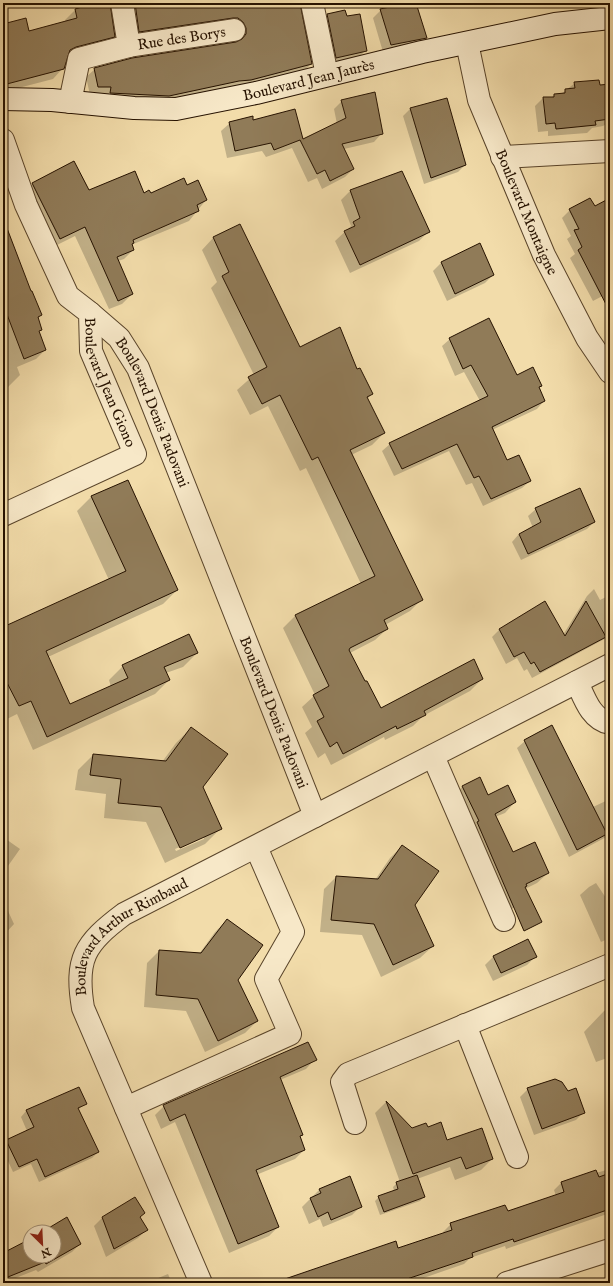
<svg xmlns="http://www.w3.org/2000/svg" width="613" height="1286" viewBox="0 0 613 1286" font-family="'IM FELL English',serif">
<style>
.shadow{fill:#0003;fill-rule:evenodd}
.building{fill:#907b58;stroke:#261200}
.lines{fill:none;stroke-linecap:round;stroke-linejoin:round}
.street-casing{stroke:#59442a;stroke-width:24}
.secondary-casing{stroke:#261200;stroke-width:24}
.street{stroke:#f7e8c8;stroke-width:22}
.secondary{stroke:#f7e8c8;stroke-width:22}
.labels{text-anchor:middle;stroke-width:3.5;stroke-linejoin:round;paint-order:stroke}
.street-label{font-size:15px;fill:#261200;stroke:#f7e8c8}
</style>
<rect width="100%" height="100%" fill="#f2dcaa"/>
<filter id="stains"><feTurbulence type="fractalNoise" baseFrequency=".005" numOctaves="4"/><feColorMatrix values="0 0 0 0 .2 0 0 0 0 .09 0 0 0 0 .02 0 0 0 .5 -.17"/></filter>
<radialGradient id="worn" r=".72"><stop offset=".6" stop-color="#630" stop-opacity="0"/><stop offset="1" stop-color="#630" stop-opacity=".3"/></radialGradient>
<!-- shadow -->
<path class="shadow" d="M101 3H109L114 36 104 47 67 56 63 68 53 79 3 92V25L29 32 66 23 65 20 75 10Z
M123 3H299L311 64 303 72 160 104 90 95 86 77 95 69 238 43V36L131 40Z
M415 3 426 38 418 46 383 52 373 18 381 10Z
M328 15 366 50 358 58 328 65 320 23Z
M575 83 599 86 610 85V122L603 126 592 128 587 133 548 136V131L538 132 535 106 543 98H551L554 95 561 94Z
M342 101 382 133 374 142 344 149 353 169 345 177 322 189 317 178 308 182 292 148 266 157 262 151 227 158 221 131 230 123 252 121 302 140 337 124 334 109Z
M410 109 465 165 458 172 424 184 403 116Z
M33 184 88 191 150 194 187 187 206 200 189 221 131 245 133 250 124 259 118 261 132 294 122 304 109 309 75 236 51 248 23 193Z
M351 190 428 232 419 241 350 273 335 241 351 226 341 200Z
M594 207H610V292L593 301 570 258 575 254 567 239 571 236 562 218 570 210Z
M240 225 299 348 357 370 372 394 367 399 384 433 372 445 351 455 422 599 410 611 385 625 387 629 375 640 350 653 381 709 482 679 470 691 423 716 413 726 385 740 384 737 331 765 325 753 318 758 305 733 312 727 302 707 315 695 283 628 295 616 361 584 306 468 300 471 268 406 250 415 237 390 254 375 211 288 217 282 202 250 213 238Z
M479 245 493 275 485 283 447 301 433 271 441 263Z
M3 249 30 293 41 315 38 319 41 330 38 332 45 350 36 359 17 367 20 375 8 387 3 389V351L8 349 3 337Z
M450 339 517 377 541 386 539 388 544 401 537 409 492 430 507 462 530 481 522 488 483 506 472 483 466 485 449 451 394 476 382 451 390 444 480 401 464 372 455 376 442 346Z
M127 481 177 590 163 604 48 657 69 705 111 687 109 680 123 666 197 653 183 667 166 673 169 680 155 694 33 750 17 714 5 720 3 717V628L109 580 77 511 91 497Z
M536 509 594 522 587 529 521 560 512 542 519 534 533 528 528 516Z
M594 589 600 600 610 595V636L532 678 527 669 524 671 517 658 506 664 492 637 499 630 545 602 563 635 587 596Z
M191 728 202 787 220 829 205 844 165 863 146 822 104 818 106 794 75 790 78 770 93 755 162 762 176 743ZM204 837V839L176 851 175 849Z
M525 741 593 807 610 799V835L569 857 517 748Z
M462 787 488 797 515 802 505 813 495 817 512 853 548 873 537 883 525 889 517 906 503 914 452 797Z
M3 837 20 849 3 873Z
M402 846 414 905 433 946 420 958 381 977 362 935 320 932 324 889 336 877 375 880 390 858Z
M596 883 610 904V938L601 942 580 895 589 887Z
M3 900 14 924 3 936Z
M227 920 237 980 257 1021 245 1033 205 1052 186 1011 144 1007 147 963 159 951 199 954 215 932Z
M536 956 527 965 493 981 485 965 493 957Z
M610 1008V1057L596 1062 584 1032 604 1011Z
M315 1059 306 1069 280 1080 304 1150 295 1159 256 1175 278 1227 269 1236 229 1253 175 1122 161 1129 155 1115 164 1106Z
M79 1088 86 1103 78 1110 98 1152 92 1158 39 1182 31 1164 13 1172 3 1150V1145L7 1141 27 1131 21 1117 26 1111Z
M528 1089 584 1112 576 1120 534 1135 520 1097Z
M386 1102 411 1129 427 1128 447 1141 492 1159 481 1170 455 1180 450 1167 417 1179 424 1197 420 1201 380 1215 375 1201 379 1197 394 1191 393 1187 396 1184 399 1194 398 1184H396L400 1182 375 1113Z
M610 1169V1213L506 1249 505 1246 470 1258 464 1264 409 1283H297L444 1234 443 1232 451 1224 508 1213 556 1196 554 1190 561 1183Z
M319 1190 361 1206 352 1215 323 1227 320 1219 309 1224 302 1207Z
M135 1198 144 1213 139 1218 146 1230 138 1238 106 1257 94 1226 102 1218Z
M66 1219 80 1244 72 1252 38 1272 36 1270 3 1283V1254L30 1241V1256H54V1232H44Z
M168 1274 172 1283H146Z"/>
<!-- building -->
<path class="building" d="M97 3H110L115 37 76 47 70 50 64 69 3 85V24L26 18 29 31 77 18 75 9Z
M135 3H300L312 64 251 80 239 81 169 96 110 93 111 87H98L94 68 132 58 236 42 242 39 246 34V28L243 22 238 18H233L139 32Z
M409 3H416L427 38 391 45 380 9Z
M345 10 347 16 360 14 367 51 336 58 327 14Z
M599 80 600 85 610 84V119L595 121 596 125 556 129 555 123 546 124 543 97H554V94L565 93V89L575 88 574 82Z
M375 92 383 134 342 144 354 169 330 181 325 170 317 174 300 140 274 150 271 143 235 151 229 122 253 116V120L295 109 303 139 346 118 341 100Z
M447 98 466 165 431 178 410 108Z
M74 161 89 190 135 171 144 193 149 190 151 193 184 178 187 185 198 180 207 200 197 205 199 211 133 240 134 243 132 244 134 250 117 257 133 294 118 301 85 227 60 239 32 183Z
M402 171 430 232 360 265 344 231 355 226 353 222 360 218 350 190Z
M590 198 595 206 610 198V312L578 250 582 247 574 230 579 229 569 209Z
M3 223H5L31 291H32L42 315 38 317 42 330 39 331 46 350 24 359 3 304Z
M240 224 300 347 340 327 357 369 360 368 373 394 367 397 385 433 350 450 423 600 384 620 388 629 350 648 349 650 365 681H367L381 708 474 659 483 679 424 711 426 715 397 729 396 726 343 754 337 742 330 747 317 721 324 717 313 695 329 686 295 615 375 576 318 457 312 460 280 395 262 404 248 377 267 367 222 276 229 272 213 237Z
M480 243 494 275 455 294 441 262Z
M489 318 517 375 533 367 542 386 539 387 545 401 492 427 507 460 519 455 531 481 491 499 479 476 474 478 457 444 402 469 389 443 488 396 471 365 463 369 449 338Z
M128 480 178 590 46 651 70 704 128 678 122 665 189 634 198 653 164 667 170 680 47 737 31 701 19 706 3 675V627L126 571 91 496Z
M580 488 595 522 528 554 519 534 541 522 535 508Z
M545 601 565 636 586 601 606 637 540 672 534 662 531 664 524 652 514 657 499 629Z
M552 725 607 834 577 850 524 740Z
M191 727 228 754 203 787 222 829 180 848 161 807 118 803 121 779 90 775 93 754 166 761Z
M480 777 488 795 508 785 516 802 495 814 513 852 535 842 549 873 526 884 527 886 525 887 542 922 524 931 477 822 479 821 462 786Z
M402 845 439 871 415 905 434 946 393 965 374 924 331 920 336 876 378 879Z
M227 919 263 945 238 980 258 1021 218 1041 198 999 156 995 159 950 201 953Z
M528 939 537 957 501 973 493 956Z
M308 1042 317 1060 280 1077 303 1135 300 1136 305 1150 256 1170 279 1227 238 1244 185 1114 170 1121 163 1105Z
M555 1079 562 1082 568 1091 576 1088 585 1113 542 1129 527 1088Z
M79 1087 87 1104 78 1108 99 1152 45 1177 37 1159 19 1167 6 1140 34 1127 26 1110Z
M386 1101 412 1128 426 1123 428 1127 441 1122 447 1140 482 1128 493 1159 466 1169 461 1157 413 1174Z
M596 1170 599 1177 610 1173V1209L514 1242 513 1239 472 1253 473 1257 395 1283H282V1280L396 1241 398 1248 452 1230 450 1223 505 1205 508 1211 564 1192 561 1182Z
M417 1175 425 1197 384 1212 378 1196 398 1189 396 1182Z
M350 1176 362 1207 331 1220 328 1212 318 1217 310 1198 321 1193 319 1189Z
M135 1197 145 1213 140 1217 148 1230 114 1249 102 1217Z
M67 1217 81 1244 46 1264 45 1262 3 1279V1253L30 1239V1256H54V1232H42Z"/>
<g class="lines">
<defs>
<g id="street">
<path d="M312 3 327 75"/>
<path id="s1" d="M467 43 479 100 544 255 587 338 610 372"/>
<path id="s2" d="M129 46 234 30"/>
<path d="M70 102 79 59 129 46 122 3"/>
<path id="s3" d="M3 140 26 205 68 296 90 313 91 351 135 454 3 515"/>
<path d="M502 157 610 151"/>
<path id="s4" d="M90 313 119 338 138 368 315 816 610 665"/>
<path d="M577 682C584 697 591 720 610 723"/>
<path d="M433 756 504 920"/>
<path d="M465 1025 517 1157"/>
<path d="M126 1108 290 1034 266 979 293 932 256 847"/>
<path d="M355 1123 342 1082 348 1074 610 965"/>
<path id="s5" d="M201 1283 83 1008C75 959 84 944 124 914L315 816"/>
<path d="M507 1283 610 1250"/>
</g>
<g id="secondary">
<path id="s6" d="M3 99 52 100 134 108 176 109 256 93 422 52 555 24 610 18"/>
</g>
</defs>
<!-- street casing -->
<use href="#street" class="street-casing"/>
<!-- secondary casing -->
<use href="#secondary" class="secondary-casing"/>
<!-- street -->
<use href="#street" class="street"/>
<!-- secondary -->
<use href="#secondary" class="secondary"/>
</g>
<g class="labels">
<!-- street labels -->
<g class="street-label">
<text dy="5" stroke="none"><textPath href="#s2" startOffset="53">Rue des Borys</textPath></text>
<text dy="5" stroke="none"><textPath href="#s6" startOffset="309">Boulevard Jean Jaurès</textPath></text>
<text dy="5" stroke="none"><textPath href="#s1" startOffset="180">Boulevard Montaigne</textPath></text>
<text dy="5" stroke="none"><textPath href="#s3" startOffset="270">Boulevard Jean Giono</textPath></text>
<text dy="5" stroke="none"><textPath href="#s4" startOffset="120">Boulevard Denis Padovani</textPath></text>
<text dy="5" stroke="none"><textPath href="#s4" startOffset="444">Boulevard Denis Padovani</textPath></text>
<text dy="5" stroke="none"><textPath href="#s5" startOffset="396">Boulevard Arthur Rimbaud</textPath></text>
</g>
</g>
<!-- margin -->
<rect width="613" height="1286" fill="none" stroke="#f2dcaa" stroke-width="16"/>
<rect x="4" y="4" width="605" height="1278" fill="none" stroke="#261200" stroke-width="2"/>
<rect x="8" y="8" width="597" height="1270" fill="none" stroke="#261200"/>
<!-- north arrow -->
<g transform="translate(42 1244) rotate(156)"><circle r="19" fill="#f7e8c8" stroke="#a39278"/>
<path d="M0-3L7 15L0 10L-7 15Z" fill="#8f2418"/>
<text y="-6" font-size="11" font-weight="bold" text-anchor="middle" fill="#261200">N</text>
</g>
<rect width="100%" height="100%" filter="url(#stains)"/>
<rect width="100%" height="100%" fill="url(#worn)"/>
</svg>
